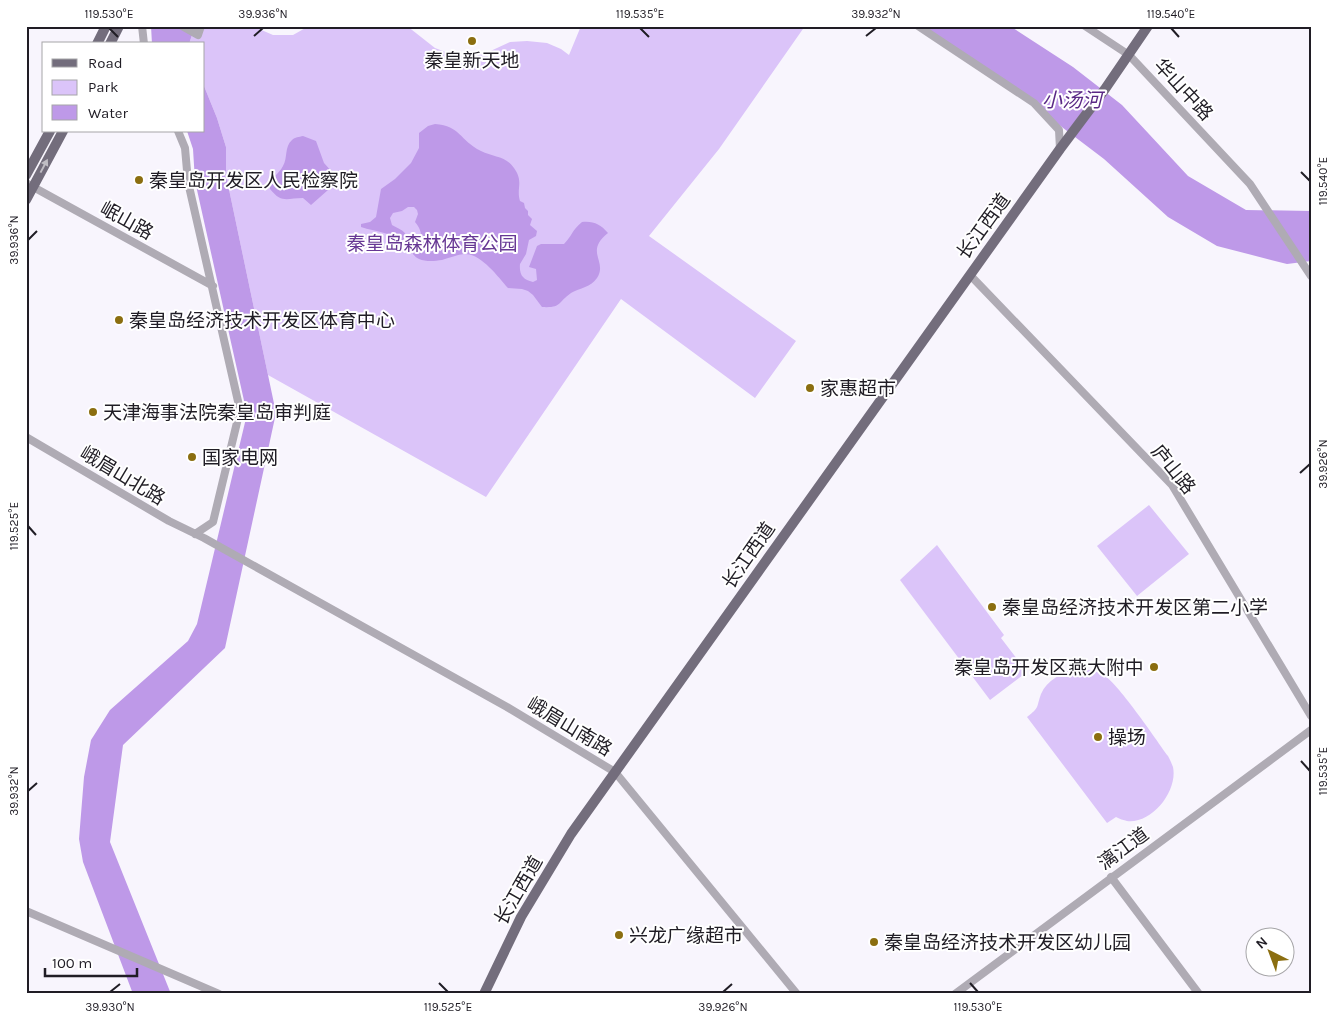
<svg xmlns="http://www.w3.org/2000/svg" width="1337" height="1020" viewBox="0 0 1337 1020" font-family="Karla,'Noto Sans SC',sans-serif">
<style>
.green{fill:#dbc4f9}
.water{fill:#be99e8;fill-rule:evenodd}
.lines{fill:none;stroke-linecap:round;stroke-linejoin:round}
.minor{stroke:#afabb4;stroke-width:8}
.major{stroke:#736d7c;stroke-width:10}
.oneway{fill:#c0bdc4}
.ticks{fill:none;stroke:#201d25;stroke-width:2}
.poi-dot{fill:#8b6e10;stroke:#fff;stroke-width:2}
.labels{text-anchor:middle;stroke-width:4;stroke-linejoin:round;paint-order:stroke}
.poi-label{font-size:19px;fill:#201d25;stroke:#fff;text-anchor:start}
.street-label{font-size:19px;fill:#201d25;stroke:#fff}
.park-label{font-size:19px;fill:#673894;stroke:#fff}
.water-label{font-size:20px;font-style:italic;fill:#5a2985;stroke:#fff}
.neatline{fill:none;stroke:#201d25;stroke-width:2}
.ticks-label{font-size:12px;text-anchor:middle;fill:#201d25}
</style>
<rect width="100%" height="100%" fill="#f8f5fd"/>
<!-- green -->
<path class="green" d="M195 26H252L273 35H293L309 26H407L435 48 456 56H470L484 54 510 42 527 41 547 43 561 49 569 55 581 26H805L719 149 649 236 796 341 755 398 621 299 486 497 268 375 226 175V147L217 118 204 86V44H189Z
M1149 505 1189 554 1137 596 1097 546Z
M937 545 1004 635 1001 638 1027 672 990 700 900 580Z
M1075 668C1084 669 1094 670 1102 674 1116 680 1157 741 1168 756 1170 760 1172 764 1173 767 1178 791 1152 824 1127 821 1124 820 1119 819 1116 817L1107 823 1027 717C1040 707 1036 708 1041 694 1047 680 1062 673 1075 668Z"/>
<!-- water -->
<path class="water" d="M151 26H195L189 44H152Z
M922 26H1010L1073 67 1122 105 1188 176 1246 210 1311 211V261L1287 264 1217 246 1168 217 1104 159 1046 115Z
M204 86 217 118 226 147V175L276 413 225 648 123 745 110 842 171 994H133L83 862 79 839 84 777 91 740 110 710 188 641 197 624 247 414 195 181 193 149 187 131H204Z
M435 124C461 126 459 140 481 151 493 157 506 156 514 168 524 182 516 188 520 201L524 203 525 208 528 211V215L532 219 530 225 537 231 536 236 529 240 526 254 520 264C519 275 523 280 533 282L537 280 536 269 529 267 537 246 541 244H564C572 236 572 230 582 222 594 221 600 224 608 233 584 252 608 261 597 278 591 287 580 288 571 293 557 303 562 308 542 307L533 295 528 291 522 289 508 288C498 277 481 253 464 254 456 255 449 258 442 260 435 261 426 262 419 259 412 256 410 247 404 242 391 232 376 232 361 227V224L370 222 376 217 381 189 395 179 411 163 419 148V133L428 126ZM408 207H414L417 210 418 214 415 222C421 229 422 235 421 244L417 247 412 246C404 232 408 233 392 225L390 218 393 213 402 211Z
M303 136 316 141 324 163 333 173 328 190 311 205 303 198C287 198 282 204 270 189 269 177 278 176 283 166 288 158 284 147 292 140 295 137 299 137 303 136Z"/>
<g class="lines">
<!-- minor -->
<path class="minor" d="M142 26 144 44
M182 26 198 35 201 26
M918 26 1034 103 1059 130 1060 149
M1085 26 1129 55 1250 184 1311 276
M178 131 185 148 188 182 240 410 213 522 195 534
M26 183 213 286
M970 275 1172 485 1311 716
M26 437 169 521 204 538 507 707 615 772 797 994
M1111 877 1199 994
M26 911 219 994
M955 994 1311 730"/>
<!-- major -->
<path class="major" d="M97 44 106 26
M110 44 119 26
M26 175 50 131
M26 200 63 131
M484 994 521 917 571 834 1060 149 1105 89 1148 26"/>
</g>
<!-- one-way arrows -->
<defs><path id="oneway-solid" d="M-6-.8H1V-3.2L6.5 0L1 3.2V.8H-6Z" transform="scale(1.25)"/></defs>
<use class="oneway" href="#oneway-solid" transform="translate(44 166) rotate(-62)"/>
<!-- ticks -->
<path class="ticks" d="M109 28 118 37M640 28 649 37M1171 28 1179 37M254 36 263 28M866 36 876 28M1301 172 1310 181M28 240 37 231M1300 473 1310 464M28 526 36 535M1301 761 1310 771M28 791 37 783M439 983 448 992M970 983 978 992M110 992 120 984M723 992 732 984"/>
<!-- markers -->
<g class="poi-dot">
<circle cx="472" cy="41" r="5"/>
<circle cx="139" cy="180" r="5"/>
<circle cx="119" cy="320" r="5"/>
<circle cx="810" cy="388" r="5"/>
<circle cx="93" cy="412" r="5"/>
<circle cx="192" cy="457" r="5"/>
<circle cx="992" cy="607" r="5"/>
<circle cx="1154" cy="667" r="5"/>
<circle cx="1098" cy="737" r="5"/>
<circle cx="619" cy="935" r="5"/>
<circle cx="874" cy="942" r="5"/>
</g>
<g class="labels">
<!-- poi labels -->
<g class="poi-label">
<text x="472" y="67" text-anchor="middle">秦皇新天地</text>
<text x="149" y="187">秦皇岛开发区人民检察院</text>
<text x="129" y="327">秦皇岛经济技术开发区体育中心</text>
<text x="820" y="395">家惠超市</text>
<text x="103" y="419">天津海事法院秦皇岛审判庭</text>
<text x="202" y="464">国家电网</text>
<text x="1002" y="614">秦皇岛经济技术开发区第二小学</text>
<text x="1144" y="674" text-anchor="end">秦皇岛开发区燕大附中</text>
<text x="1108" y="744">操场</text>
<text x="629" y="942">兴龙广缘超市</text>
<text x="884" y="949">秦皇岛经济技术开发区幼儿园</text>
</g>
<!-- street labels -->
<g class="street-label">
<text transform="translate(1184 89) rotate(47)" y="7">华山中路</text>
<text transform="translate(127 220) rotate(29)" y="7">岷山路</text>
<text transform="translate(983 226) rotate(-54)" y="7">长江西道</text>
<text transform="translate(1174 469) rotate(51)" y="7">庐山路</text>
<text transform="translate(123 475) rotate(31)" y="7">峨眉山北路</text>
<text transform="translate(748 555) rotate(-55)" y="7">长江西道</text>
<text transform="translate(570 726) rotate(31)" y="7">峨眉山南路</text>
<text transform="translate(1123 848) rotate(-36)" y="7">漓江道</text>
<text transform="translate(518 890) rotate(-60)" y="7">长江西道</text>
</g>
<!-- park labels -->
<g class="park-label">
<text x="432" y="250">秦皇岛森林体育公园</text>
</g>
<!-- water labels -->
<g class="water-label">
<text x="1072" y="107">小汤河</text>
</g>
</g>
<!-- border -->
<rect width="1337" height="1020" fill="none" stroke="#ffffff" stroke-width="55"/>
<!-- legend -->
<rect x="42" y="42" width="162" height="90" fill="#ffffff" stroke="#a6a5a8"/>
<rect x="52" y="59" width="25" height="8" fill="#736d7c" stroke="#a6a5a8"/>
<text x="88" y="68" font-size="15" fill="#201d25">Road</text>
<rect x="52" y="80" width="25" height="15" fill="#dbc4f9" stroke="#a6a5a8"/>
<text x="88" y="92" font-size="15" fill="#201d25">Park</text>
<rect x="52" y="105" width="25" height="15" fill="#be99e8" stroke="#a6a5a8"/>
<text x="88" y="118" font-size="15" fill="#201d25">Water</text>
<!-- north arrow -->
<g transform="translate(1270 952) rotate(318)"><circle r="24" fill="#ffffff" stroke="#a6a5a8"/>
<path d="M0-4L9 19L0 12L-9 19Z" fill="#8b6e10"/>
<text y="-8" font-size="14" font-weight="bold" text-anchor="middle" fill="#201d25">N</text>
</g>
<!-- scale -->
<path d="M45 968v8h92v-8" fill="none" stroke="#201d25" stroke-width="2.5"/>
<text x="52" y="968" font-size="15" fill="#201d25" stroke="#ffffff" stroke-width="4" paint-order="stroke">100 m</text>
<rect x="28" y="28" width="1282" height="964" class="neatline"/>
<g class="ticks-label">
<text x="109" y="18">119.530°E</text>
<text x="263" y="18">39.936°N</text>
<text x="640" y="18">119.535°E</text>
<text x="876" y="18">39.932°N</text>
<text x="1171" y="18">119.540°E</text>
<text transform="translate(1323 181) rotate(-90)" y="4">119.540°E</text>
<text transform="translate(14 240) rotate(-90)" y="4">39.936°N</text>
<text transform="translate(1323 464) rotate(-90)" y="4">39.926°N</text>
<text transform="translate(14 526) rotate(-90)" y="4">119.525°E</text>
<text transform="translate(1323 771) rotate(-90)" y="4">119.535°E</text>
<text transform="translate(14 791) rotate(-90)" y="4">39.932°N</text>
<text x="110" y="1011">39.930°N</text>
<text x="448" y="1011">119.525°E</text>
<text x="723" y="1011">39.926°N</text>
<text x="978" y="1011">119.530°E</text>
</g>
</svg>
